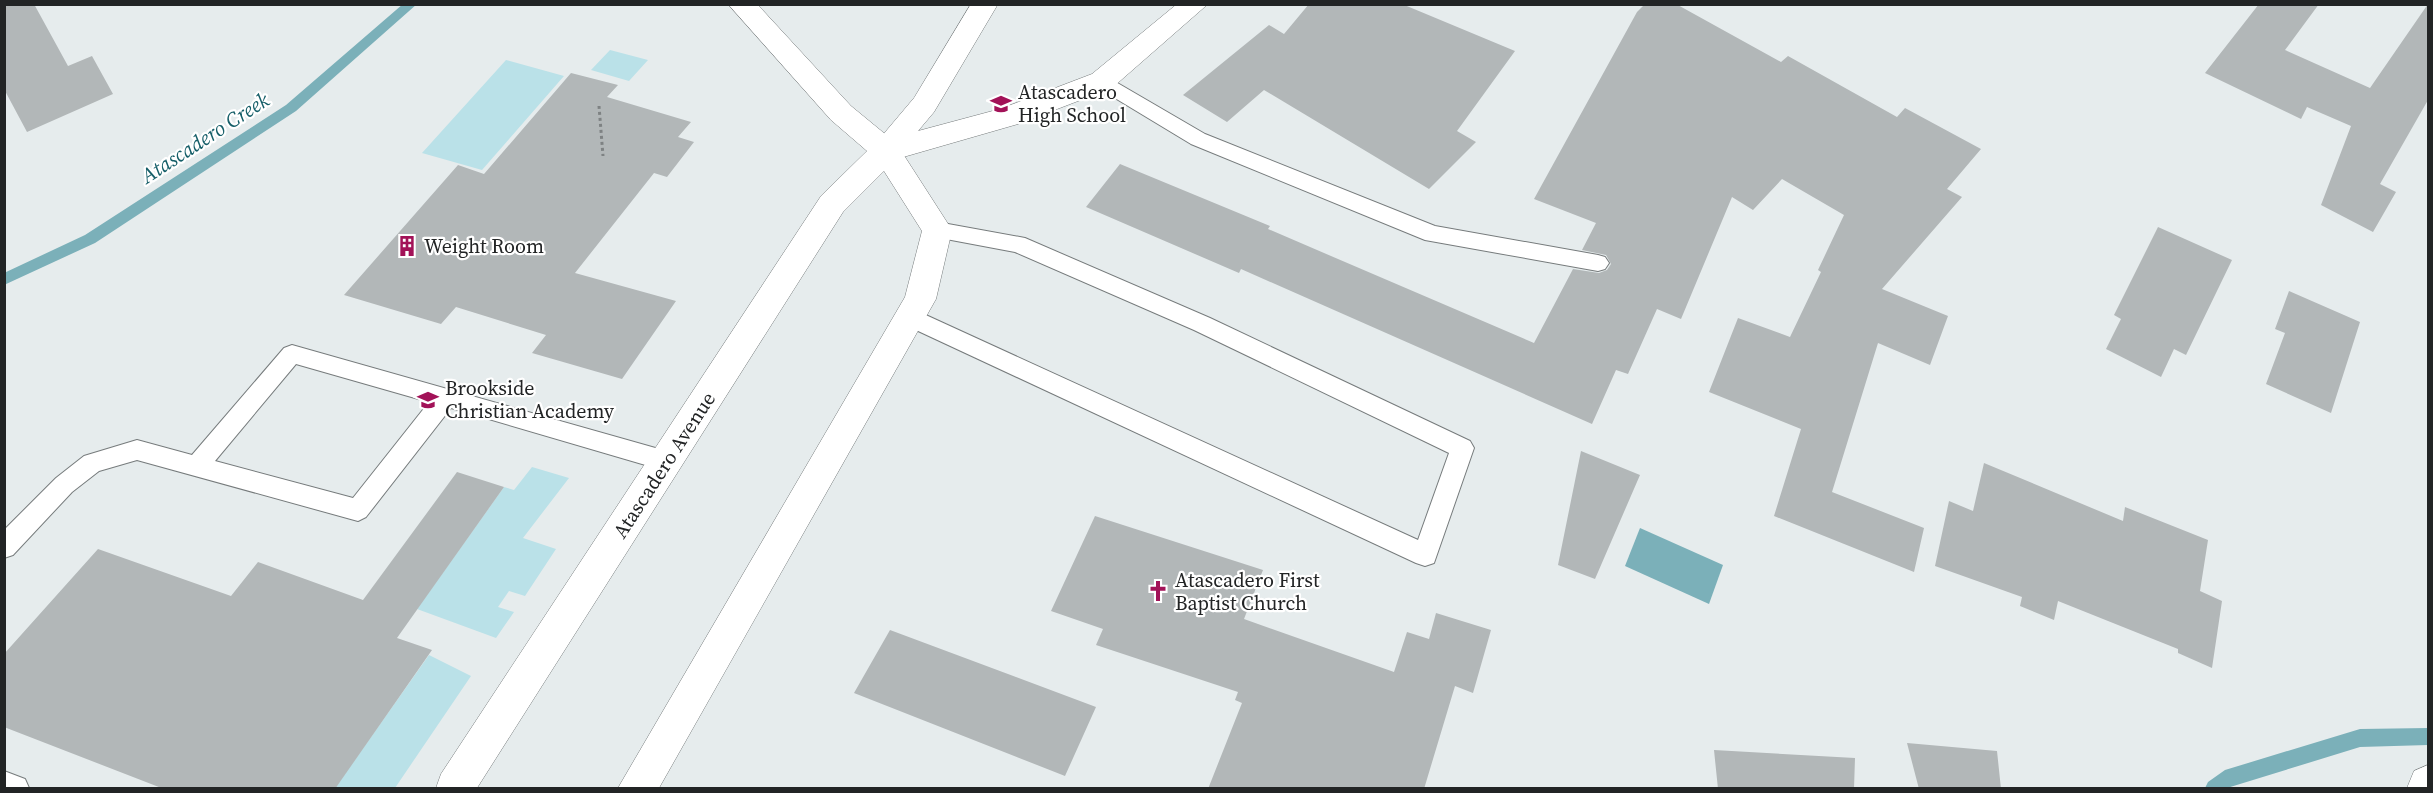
<svg xmlns="http://www.w3.org/2000/svg" width="2433" height="793" viewBox="0 0 2433 793" font-family="'Source Serif 4',serif">
<style>
.green{fill:#bae1e8}
.water{fill:#7bb0b9}
.lines{fill:none;stroke-linecap:round;stroke-linejoin:round}
.stream{fill:#7bb0b9;fill-rule:evenodd}
.building{fill:#b2b7b8}
.service-casing{stroke:#767b7c;stroke-width:2}
.minor-casing{stroke:#767b7c;stroke-width:1}
.tertiary-casing{stroke:#767b7c;stroke-width:1}
.path{stroke:#7e8283;stroke-width:3;stroke-dasharray:3 3;stroke-linecap:butt}
.service{fill:#fff;fill-rule:evenodd}
.minor{fill:#fff;fill-rule:evenodd}
.tertiary{fill:#fff;fill-rule:evenodd}
.labels{text-anchor:middle;stroke-width:4.5;stroke-linejoin:round;paint-order:stroke}
.poi-label{font-size:20px;fill:#222425;stroke:#fff;text-anchor:start}
.street-label{font-size:20px;fill:#222425;stroke:#fff}
.water-label{font-size:21px;font-style:italic;fill:#155e68;stroke:#fff}
</style>
<rect width="100%" height="100%" fill="#e6eced"/>
<!-- green -->
<path class="green" d="M610 50 648 60 629 81 591 70Z
M506 60 564 76 482 170 422 153Z
M532 467 569 478 523 538 556 549 525 596 509 591 498 607 514 612 496 638 417 609 504 487 514 490Z
M429 655 471 676 395 788H335Z"/>
<!-- water -->
<path class="water" d="M1640 528 1723 565 1709 604 1625 566Z"/>
<g class="lines">
<!-- stream -->
<path class="stream" d="M403 4H417L296 111 95 243 4 285V273L85 235 286 105Z
M2360 729 2428 728V745L2360 747 2227 788H2205L2208 782 2225 770Z"/>
</g>
<!-- building -->
<path class="building" d="M4 4H34L68 66 92 56 113 94 27 132 4 89Z
M1309 4H1402L1515 51 1457 131 1476 142 1429 189 1264 90 1227 122 1183 95 1269 25 1284 34Z
M1645 4H1676L1781 62 1788 56 1897 117 1905 108 1981 149 1947 189 1962 197 1882 289 1948 316 1930 365 1878 343 1832 492 1924 528 1914 572 1774 516 1801 429 1709 392 1738 318 1790 337 1821 272 1818 270 1844 215 1782 179 1753 210 1732 197 1681 319 1657 309 1628 374 1616 370 1592 424 1241 269 1239 273 1086 207 1120 164 1270 226 1268 229 1534 343 1573 269 1599 273 1607 270 1611 264 1606 255 1582 250 1596 223 1534 199 1637 12Z
M2259 4H2319L2285 50 2370 88 2428 4V100L2380 184 2396 192 2373 232 2321 205 2351 126 2307 107 2301 119 2205 73Z
M571 73 618 85 607 97 691 122 678 137 694 142 667 177 654 173 575 273 676 301 622 379 532 353 546 335 456 307 441 324 344 295 458 165 484 174Z
M2158 227 2232 260 2186 355 2174 349 2161 377 2106 349 2121 319 2114 315Z
M2289 291 2360 322 2331 413 2266 384 2285 333 2275 329Z
M1581 451 1640 475 1595 579 1558 565Z
M1984 463 2123 521 2125 507 2208 540 2200 591 2222 601 2212 668 2178 653V649L2058 601 2054 620 2020 606 2022 597 1935 566 1949 501 1973 511Z
M457 472 504 487 397 638 432 650 335 789H164L4 727V654L98 549 231 596 258 562 363 600Z
M1095 516 1263 570 1244 619 1394 672 1407 632 1429 639 1436 613 1491 630 1473 693 1455 686 1424 789H1208L1242 703 1235 700 1238 692 1096 645 1103 629 1051 611Z
M890 630 1096 707 1065 776 854 693Z
M1907 743 1997 751 2001 789H1919Z
M1714 750 1855 758 1854 789H1718Z"/>
<g class="lines">
<defs>
<path id="service" d="M1102 74 1205 134 1435 226 1598 255 1605 257 1609 263 1605 269 1598 271 1425 240 1191 144 1095 86 1092 81 1095 76Z
M937 222 1025 238 1210 318 1470 441 1474 448 1434 563 1425 566 1416 563 901 323 898 317 901 311 909 308 917 311 1418 540 1449 453 1194 330 1015 252 930 236 927 230 930 224Z
M292 345 666 451 674 454 678 461 674 468 666 471 451 408 366 517 358 521 137 460 99 471 72 492 13 555 4 558V530L56 478 84 456 137 440 192 455 284 348ZM296 364 429 402 353 498 215 461Z
M4 771 25 779 29 788H4Z"/>
<path id="minor" d="M971 4H998L934 112 918 131 1000 109 1092 74 1177 4H1208L1112 88 1018 124 886 162 876 159 871 151 876 143 914 98Z"/>
<path id="tertiary" d="M728 4H757L851 106 896 143 952 230 936 299 659 788H618L905 297 922 231 884 171 843 212 477 788H436L441 774 821 196 867 151 831 120Z
M2428 765V788H2407L2414 771Z"/>
</defs>
<!-- service casing -->
<use href="#service" class="service-casing"/>
<!-- minor casing -->
<use href="#minor" class="minor-casing"/>
<!-- tertiary casing -->
<use href="#tertiary" class="tertiary-casing"/>
<!-- path -->
<path class="path" d="M599 106 603 156"/>
<!-- service -->
<use href="#service" class="service"/>
<!-- minor -->
<use href="#minor" class="minor"/>
<!-- tertiary -->
<use href="#tertiary" class="tertiary"/>
</g>
<!-- icons -->
<defs>
<symbol id="school-bare" viewBox="-9 -9 18 18"><path d="M0-5L7-2L0 1L-7-2ZM-4 1L0 2.5L4 1V4Q0 6-4 4Z" fill="#a21258" stroke="#fff" stroke-width="2.5" paint-order="stroke"/></symbol>
<symbol id="building-bare" viewBox="-9 -9 18 18"><path d="M-4-6H4V6H1V3H-1V6H-4ZM-2.5-4.3h1.7v1.8h-1.7ZM.8-4.3h1.7v1.8H.8ZM-2.5-1h1.7V.8h-1.7ZM.8-1h1.7V.8H.8Z" fill="#a21258" stroke="#fff" stroke-width="2.5" paint-order="stroke"/></symbol>
<symbol id="church-bare" viewBox="-9 -9 18 18"><path d="M-1.2-6h2.4v3.5h3.3v2.4h-3.3V6h-2.4V-.1h-3.3v-2.4h3.3Z" fill="#a21258" stroke="#fff" stroke-width="2.5" paint-order="stroke"/></symbol>
</defs>
<g fill-rule="evenodd">
<use href="#school-bare" x="986" y="89" width="30" height="30"/>
<use href="#building-bare" x="392" y="231" width="30" height="30"/>
<use href="#school-bare" x="413" y="385" width="30" height="30"/>
<use href="#church-bare" x="1143" y="576" width="30" height="30"/>
</g>
<g class="labels">
<!-- poi labels -->
<g class="poi-label">
<text x="1018" y="99">Atascadero<tspan x="1018" dy="23">High School</tspan></text>
<text x="424" y="253">Weight Room</text>
<text x="445" y="395">Brookside<tspan x="445" dy="23">Christian Academy</tspan></text>
<text x="1175" y="587">Atascadero First<tspan x="1175" dy="23">Baptist Church</tspan></text>
</g>
<!-- street labels -->
<g class="street-label">
<text transform="translate(664 465) rotate(-57)" y="7">Atascadero Avenue</text>
</g>
<!-- water labels -->
<g class="water-label">
<text transform="translate(205 138) rotate(-33)" y="7">Atascadero Creek</text>
</g>
</g>
<!-- border -->
<rect width="2433" height="793" fill="none" stroke="#222425" stroke-width="12"/>
</svg>
